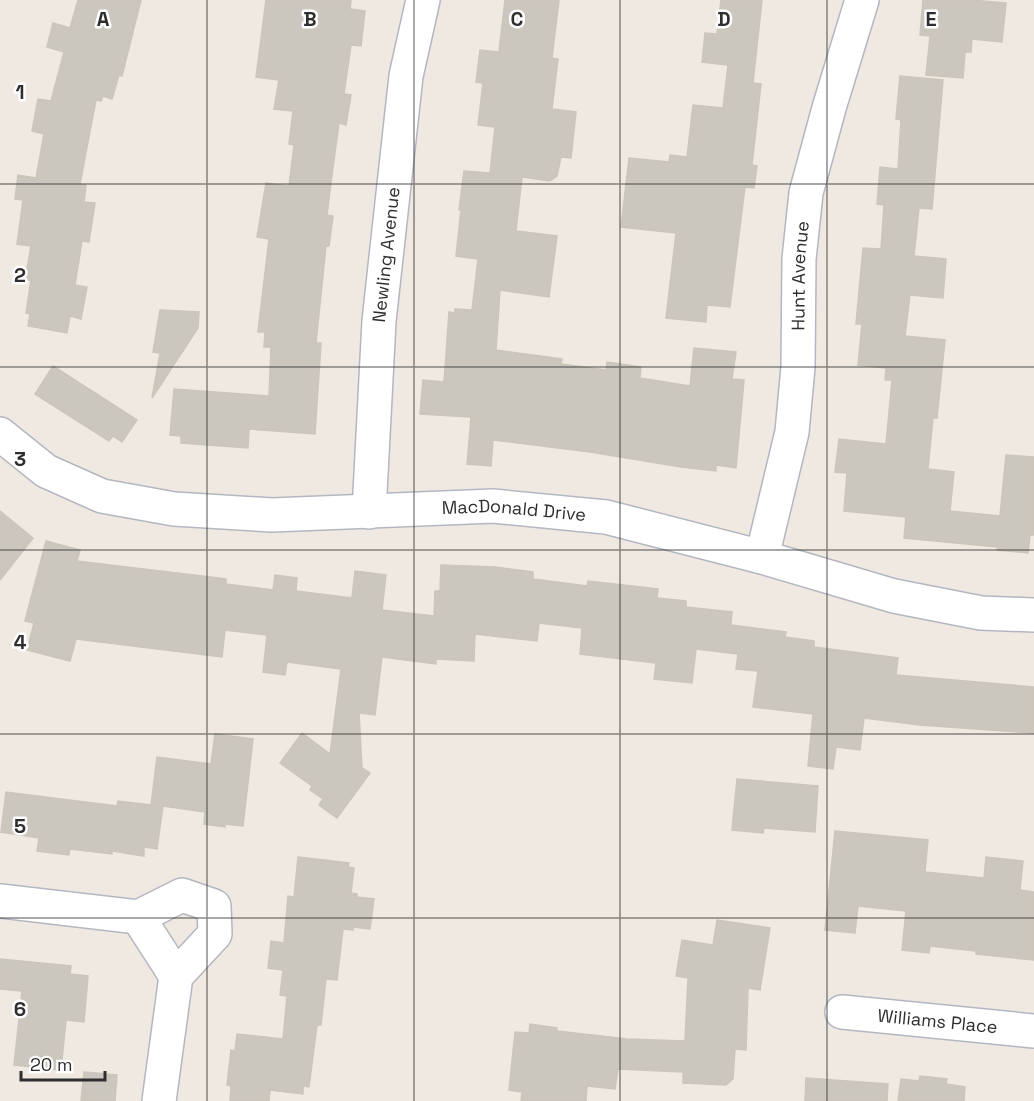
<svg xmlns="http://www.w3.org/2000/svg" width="1034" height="1101" viewBox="0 0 1034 1101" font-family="'Space Grotesk',sans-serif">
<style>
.building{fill:#cbc7bf;stroke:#cbc5ba;stroke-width:1.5}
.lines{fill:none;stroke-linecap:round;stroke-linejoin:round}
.minor-casing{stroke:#b4b7c1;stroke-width:36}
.minor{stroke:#fff;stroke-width:33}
.grid{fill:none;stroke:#2e2e2e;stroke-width:1.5;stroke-opacity:0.55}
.labels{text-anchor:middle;stroke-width:5;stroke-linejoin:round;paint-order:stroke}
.street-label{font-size:18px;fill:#2e2e2e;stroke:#fff}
.grid-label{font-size:20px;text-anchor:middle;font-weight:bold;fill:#2e2e2e;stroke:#fff;stroke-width:5;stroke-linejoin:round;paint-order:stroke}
</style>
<rect width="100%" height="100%" fill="#efe9e1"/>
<!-- building -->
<path class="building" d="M78 0H141L122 76 119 75 112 99 103 96 101 101 96 100 80 184 86 185 84 202 95 203 89 242 82 241 75 285 87 287 81 319 70 316 67 333 28 326 30 314 26 313 31 280H25L31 246 17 244 23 200 15 199 18 175 36 178 44 134 32 131 38 99 51 101 64 52 47 47 53 23 70 28Z
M266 0H351L350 9 365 11 361 46 351 45 344 94 351 95 346 125 339 123 332 175 327 215 333 216 329 246H326L316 343H321L315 434 249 429 248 448 181 443V436L170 435 174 389 269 396 271 347H264L265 332H258L269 239 257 237 266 183 289 186 294 145 289 144 293 111 274 109 279 80 256 77Z
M505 0H559L552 58 558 59 552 109 576 112 571 158 561 157 557 176 550 181 522 177 516 231 557 236 549 297 500 290 496 350 562 359 561 364 606 370 607 362 641 367 640 378 690 386 694 348 736 352 732 379 744 380 736 468 716 465V471L681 467 590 452 493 440 491 466 467 464 471 417 420 414 423 380 444 382 449 312 455 313V309L472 310 478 259 456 256 461 210H459L464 171 490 173 495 127 478 125 483 83 476 82 480 50 499 52Z
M721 0H762L753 83 761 84 752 165 757 166 754 188 745 187 730 307 707 305 706 322 666 318 676 233 621 227 629 158 669 162 670 155 687 157 693 105 723 108 728 65 702 62 705 33 717 34Z
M923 0H971L1006 3 1002 42 972 39 971 52H965L963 78 926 75 930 36 920 35Z
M900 76 943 80 932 209 919 208 914 256 946 259 943 298 910 295 905 336 945 340 937 418H933L928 469 954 472 950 511 1000 516 1006 455 1034 457V535H1030L1028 553 997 550 998 547 904 538 906 517 844 511 847 473 835 472 839 439 886 444 892 380H885L886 368 858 365 862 324H856L863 248 881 249 884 205 877 204 880 167 898 169 901 120 896 119Z
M160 310 199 312 198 328 152 398 160 353 153 352Z
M53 366 137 420 122 442 113 436 109 441 35 394Z
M0 511 33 538 0 580Z
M46 541 80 550 77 561 226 579V584L273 590 275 575 297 578 296 591 352 598 355 571 386 575 382 610 434 616 435 591H440L441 565 495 567 533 572V579L587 586 588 581 658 589 657 598 686 601V607L732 612 731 625 786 632 785 637 814 641V647L898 658 896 675 1034 687V733L920 725 864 718 860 750 836 747 833 769 808 766 813 714 753 707 758 671 736 669 738 654 696 649 692 683 654 679 656 663 580 654 582 628 539 623 537 641 475 634 474 661 436 659V664L382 657 375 715 359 713 362 768 370 773 337 818 319 805 323 799 310 790 312 786 280 763 302 733 330 754 341 669 287 662 285 675 263 672 267 635 225 630 222 657 76 639 70 661 27 650 34 623 25 621Z
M215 734 253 739 243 826 225 824V827L204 824 205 812 163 806 157 849 144 847V856L112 851V854L70 849 69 855 37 851 39 838 1 832 6 792 117 806 118 801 151 805 157 757 211 764Z
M737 779 818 786 815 832 764 828 763 833 732 830Z
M835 831 928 840 925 872 984 878 986 857 1023 861 1020 890 1034 892V960L976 954V951L930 946 929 953 902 950 906 911 858 906 855 933 825 930Z
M298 857 349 863 348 867 354 868 351 893 357 894V897L374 899 370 929 353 927V930L343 929 337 980 326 979 321 1025H317L309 1087 303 1086V1094L270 1090 269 1101H230L231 1086 227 1085 231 1050 235 1051 237 1034 283 1039 287 996 280 995 283 970 268 968 271 941 284 943 288 896 294 897Z
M717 920 770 928 760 990 748 988 746 1050 735 1049 733 1079 726 1085 683 1083V1072L618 1069 615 1089 587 1086 586 1101H521L522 1092 509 1090 515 1032 529 1033 530 1024 557 1028V1031L627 1039 685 1041 688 978 676 976 682 940 713 945Z
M0 959 71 966 70 974 88 976 84 1022 66 1020 61 1070 14 1065 22 991 0 989Z
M84 1072 117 1075 115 1101H81Z
M920 1076 947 1079 946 1084 965 1087 964 1101H898L901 1079 919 1081Z
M806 1078 888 1084 887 1101H805Z"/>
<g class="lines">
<defs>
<g id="minor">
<path id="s1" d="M0 434 46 471 102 496 174 509 272 515 493 506 606 517 762 557 894 596 981 613 1034 615"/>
<path id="s2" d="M369 512 379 321 406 76 423 0"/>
<path id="s3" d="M762 557 792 432 798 367 799 259 806 193 829 108 862 0"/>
<path d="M0 901 138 917 182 895 214 906 215 934 176 976 159 1101"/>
<path d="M138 917 176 976"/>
<path id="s4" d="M842 1012 1034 1031"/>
</g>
</defs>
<!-- minor casing -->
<use href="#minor" class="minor-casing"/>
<!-- minor -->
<use href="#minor" class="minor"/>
</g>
<!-- grid -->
<path class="grid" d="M207 0V1101M414 0V1101M620 0V1101M827 0V1101M0 184H1034M0 367H1034M0 550H1034M0 734H1034M0 918H1034"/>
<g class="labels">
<!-- street labels -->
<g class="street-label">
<text dy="6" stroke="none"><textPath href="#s2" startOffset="258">Newling Avenue</textPath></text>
<text dy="6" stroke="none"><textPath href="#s3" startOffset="285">Hunt Avenue</textPath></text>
<text dy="6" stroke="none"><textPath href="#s1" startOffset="534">MacDonald Drive</textPath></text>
<text dy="6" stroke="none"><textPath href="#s4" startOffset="96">Williams Place</textPath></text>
</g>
</g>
<g class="grid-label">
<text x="103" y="26">A</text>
<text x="310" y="26">B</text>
<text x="517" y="26">C</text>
<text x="724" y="26">D</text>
<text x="931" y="26">E</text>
<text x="20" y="99">1</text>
<text x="20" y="282">2</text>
<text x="20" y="466">3</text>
<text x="20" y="649">4</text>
<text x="20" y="833">5</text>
<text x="20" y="1016">6</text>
</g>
<!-- scale -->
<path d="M21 1071v9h84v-9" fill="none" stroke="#2e2e2e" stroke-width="3"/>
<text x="30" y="1071" font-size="18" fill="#2e2e2e" stroke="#ffffff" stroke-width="4.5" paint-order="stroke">20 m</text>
</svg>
